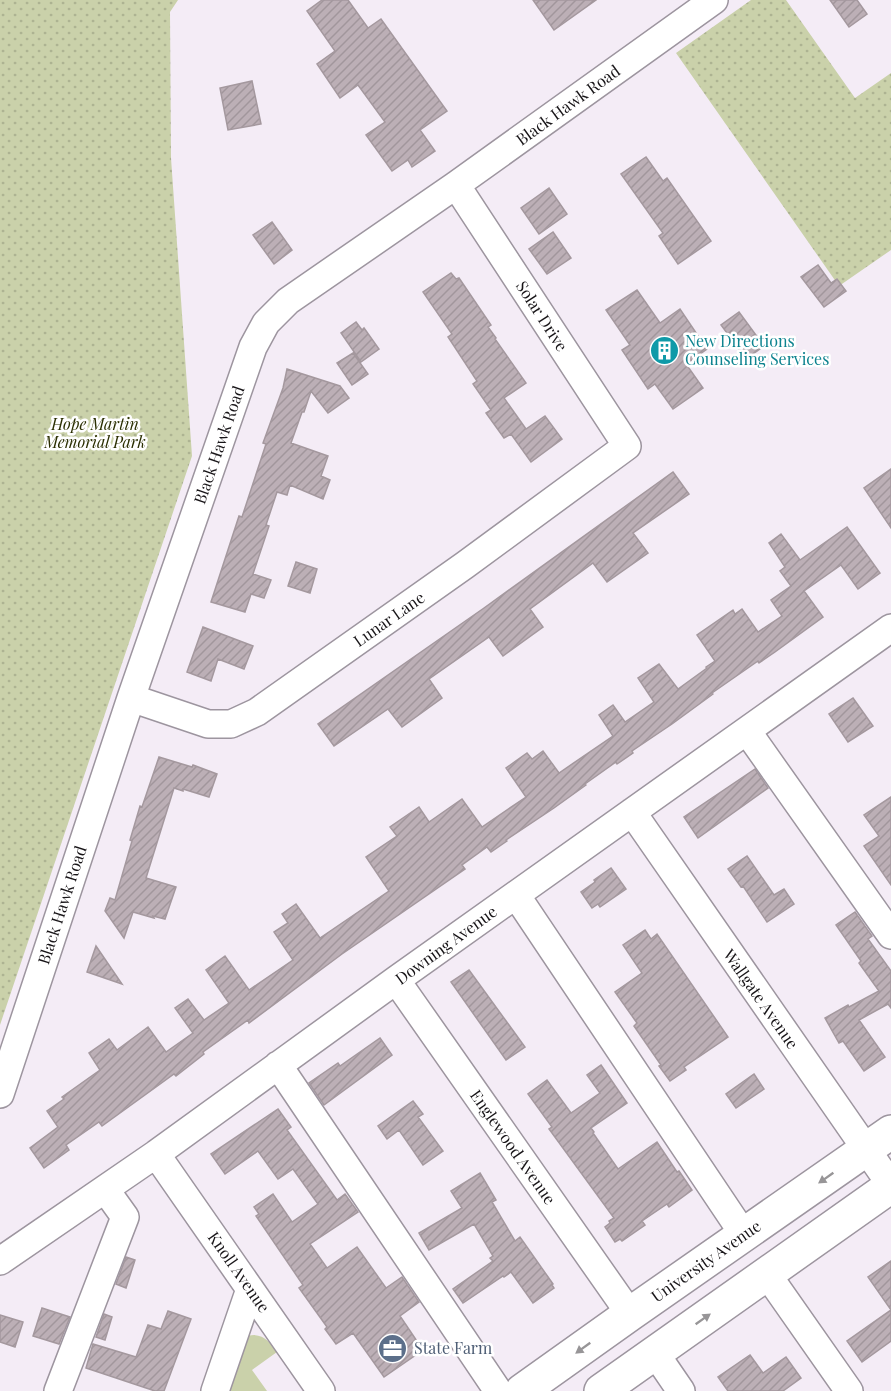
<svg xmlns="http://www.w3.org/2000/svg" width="891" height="1391" viewBox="0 0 891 1391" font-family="'Playfair Display',serif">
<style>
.grass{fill:#cad1aa}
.park{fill:url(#park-dots)}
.building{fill:url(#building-hatch);stroke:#a4989e;stroke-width:1.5}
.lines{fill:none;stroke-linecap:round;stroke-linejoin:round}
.minor-casing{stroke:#9d959f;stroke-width:30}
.major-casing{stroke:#9d959f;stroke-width:36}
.minor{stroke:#fff;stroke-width:27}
.major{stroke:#fff;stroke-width:33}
.oneway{fill:#979597}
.labels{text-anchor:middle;stroke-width:5;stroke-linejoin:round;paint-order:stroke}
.street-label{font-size:16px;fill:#171417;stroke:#fff}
.culture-label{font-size:16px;fill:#0d838f;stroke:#fff;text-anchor:start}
.park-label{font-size:16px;font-style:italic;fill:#2a2e01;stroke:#fff}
.service-label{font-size:16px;fill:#4e5e75;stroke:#fff;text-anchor:start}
</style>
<defs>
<pattern id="park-dots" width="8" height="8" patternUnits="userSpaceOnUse" patternTransform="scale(1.5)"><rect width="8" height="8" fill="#cad1aa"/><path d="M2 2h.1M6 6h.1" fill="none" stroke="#adb392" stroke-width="1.8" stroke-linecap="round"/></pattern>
<pattern id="building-hatch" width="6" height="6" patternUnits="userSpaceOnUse" patternTransform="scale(1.5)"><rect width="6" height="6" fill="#bcafb6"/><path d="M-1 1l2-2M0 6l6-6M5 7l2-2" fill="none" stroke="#a1969c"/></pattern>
</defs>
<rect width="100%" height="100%" fill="#f4ecf6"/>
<!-- grass -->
<path class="grass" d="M254 1335C266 1336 270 1343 277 1352L252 1370 267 1391H226L244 1336Z"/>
<!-- park -->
<path class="park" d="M0 0H178L170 12 171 158 192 456 0 1025Z
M751 0H786L855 98 891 73V250L839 286 676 53Z"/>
<!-- building -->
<path class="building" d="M322 0H348L368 28 381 19 447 111 420 130 435 151 412 167 408 160 392 171 366 135 385 122 358 85 340 98 317 64 335 51 307 11Z
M533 0H596L554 30Z
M830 0H857L867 14 849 27Z
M252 81 261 124 228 130 220 88Z
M646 157 663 181 667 178 711 241 678 264 659 236 663 233 621 174Z
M549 188 567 214 539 234 521 208Z
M272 222 292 250 274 264 253 235Z
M553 232 571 258 547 274 529 249Z
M818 265 831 283 837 279 846 291 824 307 801 277Z
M451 273 456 279 459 278 491 325 488 327 496 338 495 339 526 383 504 398 526 429 545 416 562 439 531 462 511 434 504 438 486 413 491 410 473 384 477 381 448 337 452 334 423 292Z
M637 290 660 323 680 309 707 349 686 364 703 388 673 409 655 384 648 389 622 350 630 345 606 310Z
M739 312 764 346 746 359 721 325Z
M356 322 362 330 364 328 379 349 361 362 341 333Z
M353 353 368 374 352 385 337 363Z
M287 369 340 386 349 398 328 413 311 391 304 412H302L291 443 328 456 321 476 330 480 323 499 290 485 287 495 277 492 266 525 269 526 253 574 271 580 264 598 251 594 245 612 211 602 239 516 242 517 266 444 263 443 283 388Z
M891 469V528L864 488Z
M673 472 689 494 633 533 648 553 607 582 593 563 530 609 543 627 503 656 489 637 429 679 442 698 402 727 388 709 334 746 318 724 484 608Z
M847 527 880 573 858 589 841 565 804 591 823 617 775 652 759 663 758 661 712 693 713 694 672 724 632 751 633 753 617 764 616 762 585 784 586 785 554 808 506 840 507 841 491 852 487 847 462 865 465 869 342 954 249 1023 248 1020 203 1052 204 1054 176 1076 174 1074 102 1126 99 1122 66 1145 69 1150 44 1168 30 1148 58 1127 47 1111 64 1099 62 1097 100 1070 89 1053 109 1039 117 1050 148 1027 166 1052 193 1033 175 1008 188 999 204 1020 229 1003 206 970 225 956 249 990 293 960 274 932 288 923 282 914 296 904 320 938 389 891 366 857 397 836 390 827 419 807 429 822 462 799 482 827 526 797 506 768 527 753 532 759 543 751 559 773 613 736 599 715 613 705 625 722 654 702 638 678 659 664 678 689 707 668 706 667 715 661 697 635 733 610 735 614 742 609 758 632 782 616 771 600 791 586 780 571 785 567 769 543 781 534 800 560Z
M296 562 317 569 310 593 288 586Z
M203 627 253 646 244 669 218 659 211 681 187 672Z
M853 698 873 726 848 742 829 714Z
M159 757 192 767 193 765 217 774 209 797 183 789V791L174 788 146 878 176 887 165 919 153 916 154 918 133 912 124 938 105 911 110 898 115 900 132 841 130 840 140 806 142 807Z
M755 769 768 788 698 838 684 817Z
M891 797V885L864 846 879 836 864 815Z
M747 856 774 895 784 889 794 904 767 922 743 886 741 887 728 869Z
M611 868 626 889 600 907 598 904 592 908 581 892 595 882 594 880Z
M855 912 872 936 868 939 891 971V1008L888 1004 859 1020 885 1057 864 1071 843 1041 839 1043 825 1018 848 1005 849 1007 879 991 859 963 861 961 836 925Z
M645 930 651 939 657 934 728 1037 684 1067 686 1070 670 1081 659 1066 661 1065 634 1026 637 1023 615 992 642 973 623 945Z
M96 946 122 984 87 972Z
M469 970 525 1047 506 1060 451 982Z
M380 1038 392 1055 324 1105 309 1083 338 1063 340 1066Z
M601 1065 627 1103 591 1128 594 1132 593 1133 618 1169 657 1142 677 1172 679 1171 692 1190 669 1207 667 1204 642 1221 645 1225 622 1241 620 1239 615 1242 605 1227 610 1223 609 1221 614 1218 549 1129 552 1127 528 1094 547 1080 571 1113 600 1093 587 1075Z
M754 1074 764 1089 736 1108 726 1094Z
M413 1101 423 1114 418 1117 443 1151 423 1165 399 1130 387 1139 378 1126Z
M278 1109 291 1127 287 1130 337 1200 345 1194 358 1212 310 1244 327 1268 357 1247 386 1288 402 1277 419 1302 400 1316 423 1350 384 1377 353 1333 336 1344 325 1329 327 1327 299 1288 303 1285 256 1216 259 1214 254 1207 273 1194 292 1222 318 1204 293 1169 278 1179 258 1151 225 1174 211 1154Z
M480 1173 496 1200 492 1202 515 1241 520 1237 553 1284 552 1285 554 1288 533 1303 511 1272 504 1277 503 1276 463 1303 453 1289 493 1261 490 1258 493 1256 474 1224 429 1250 419 1233 462 1208 451 1191Z
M126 1257 135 1260 126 1288 116 1284Z
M891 1261V1310L868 1277Z
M42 1308 70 1317 59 1344 33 1336Z
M891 1310V1341L862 1362 847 1341Z
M168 1311 191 1319 164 1391H155L86 1368 93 1344 136 1357 148 1325 161 1329Z
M104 1314 112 1317 105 1340 96 1337Z
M0 1315 23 1322 15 1347 0 1342Z
M750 1355 763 1373 786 1357 801 1378 783 1391H728L718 1377Z"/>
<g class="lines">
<defs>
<path id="minor" d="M131 698 208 724H231L257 712 465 565 627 446 456 185
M747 731 891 935
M632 812 891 1185
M516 895 744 1235
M396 980 630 1314
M278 1065 498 1391
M0 1094 131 698 253 347 266 323 288 301 456 185 714 0
M156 1154 321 1391
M0 1261 156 1154 396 980 891 628
M767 1274 849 1391
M655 1353 681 1391
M58 1391 125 1217 105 1189
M215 1391 250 1289"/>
<path id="major" d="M522 1391 630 1314 891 1132
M601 1391 891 1186"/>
</defs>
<!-- minor casing -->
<use href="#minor" class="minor-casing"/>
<!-- major casing -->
<use href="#major" class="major-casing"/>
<!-- minor -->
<use href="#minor" class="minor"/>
<!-- major -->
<use href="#major" class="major"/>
</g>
<!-- one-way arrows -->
<defs><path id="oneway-solid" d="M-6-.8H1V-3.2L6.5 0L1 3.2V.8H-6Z" transform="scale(1.5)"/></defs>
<g class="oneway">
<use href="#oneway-solid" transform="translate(826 1178) rotate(145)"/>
<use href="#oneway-solid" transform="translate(703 1319) rotate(-35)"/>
<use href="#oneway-solid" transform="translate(583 1348) rotate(144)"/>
</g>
<!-- icons -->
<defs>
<symbol id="building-disc" viewBox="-11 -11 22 22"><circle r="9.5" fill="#0f9aa8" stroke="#fff"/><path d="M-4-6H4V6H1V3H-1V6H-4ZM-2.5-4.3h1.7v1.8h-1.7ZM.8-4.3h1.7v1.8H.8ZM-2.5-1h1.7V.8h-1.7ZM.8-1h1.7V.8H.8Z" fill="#fff"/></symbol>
<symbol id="office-disc" viewBox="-11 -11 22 22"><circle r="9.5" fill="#5c6f8a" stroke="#fff"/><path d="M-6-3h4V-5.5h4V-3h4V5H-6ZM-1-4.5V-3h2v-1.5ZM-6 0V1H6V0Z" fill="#fff"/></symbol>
</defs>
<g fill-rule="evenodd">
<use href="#building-disc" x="648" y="334" width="33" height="33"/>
<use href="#office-disc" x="376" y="1332" width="33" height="33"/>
</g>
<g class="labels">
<!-- street labels -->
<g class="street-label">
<text transform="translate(568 105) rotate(-36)" y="6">Black Hawk Road</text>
<text transform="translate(542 316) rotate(57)" y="6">Solar Drive</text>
<text transform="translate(219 445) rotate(-71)" y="6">Black Hawk Road</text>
<text transform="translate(389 619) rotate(-35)" y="6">Lunar Lane</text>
<text transform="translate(62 905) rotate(-72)" y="6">Black Hawk Road</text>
<text transform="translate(446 945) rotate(-36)" y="6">Downing Avenue</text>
<text transform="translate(761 999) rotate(55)" y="6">Wallgate Avenue</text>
<text transform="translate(513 1147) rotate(55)" y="6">Englewood Avenue</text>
<text transform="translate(706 1261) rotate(-35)" y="6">University Avenue</text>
<text transform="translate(239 1272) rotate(55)" y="6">Knoll Avenue</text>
</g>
<!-- culture labels -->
<g class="culture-label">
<text x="685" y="347">New Directions<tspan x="685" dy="18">Counseling Services</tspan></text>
</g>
<!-- park labels -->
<g class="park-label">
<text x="95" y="430">Hope Martin<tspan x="95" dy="18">Memorial Park</tspan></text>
</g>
<!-- service labels -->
<g class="service-label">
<text x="414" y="1354">State Farm</text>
</g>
</g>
</svg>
